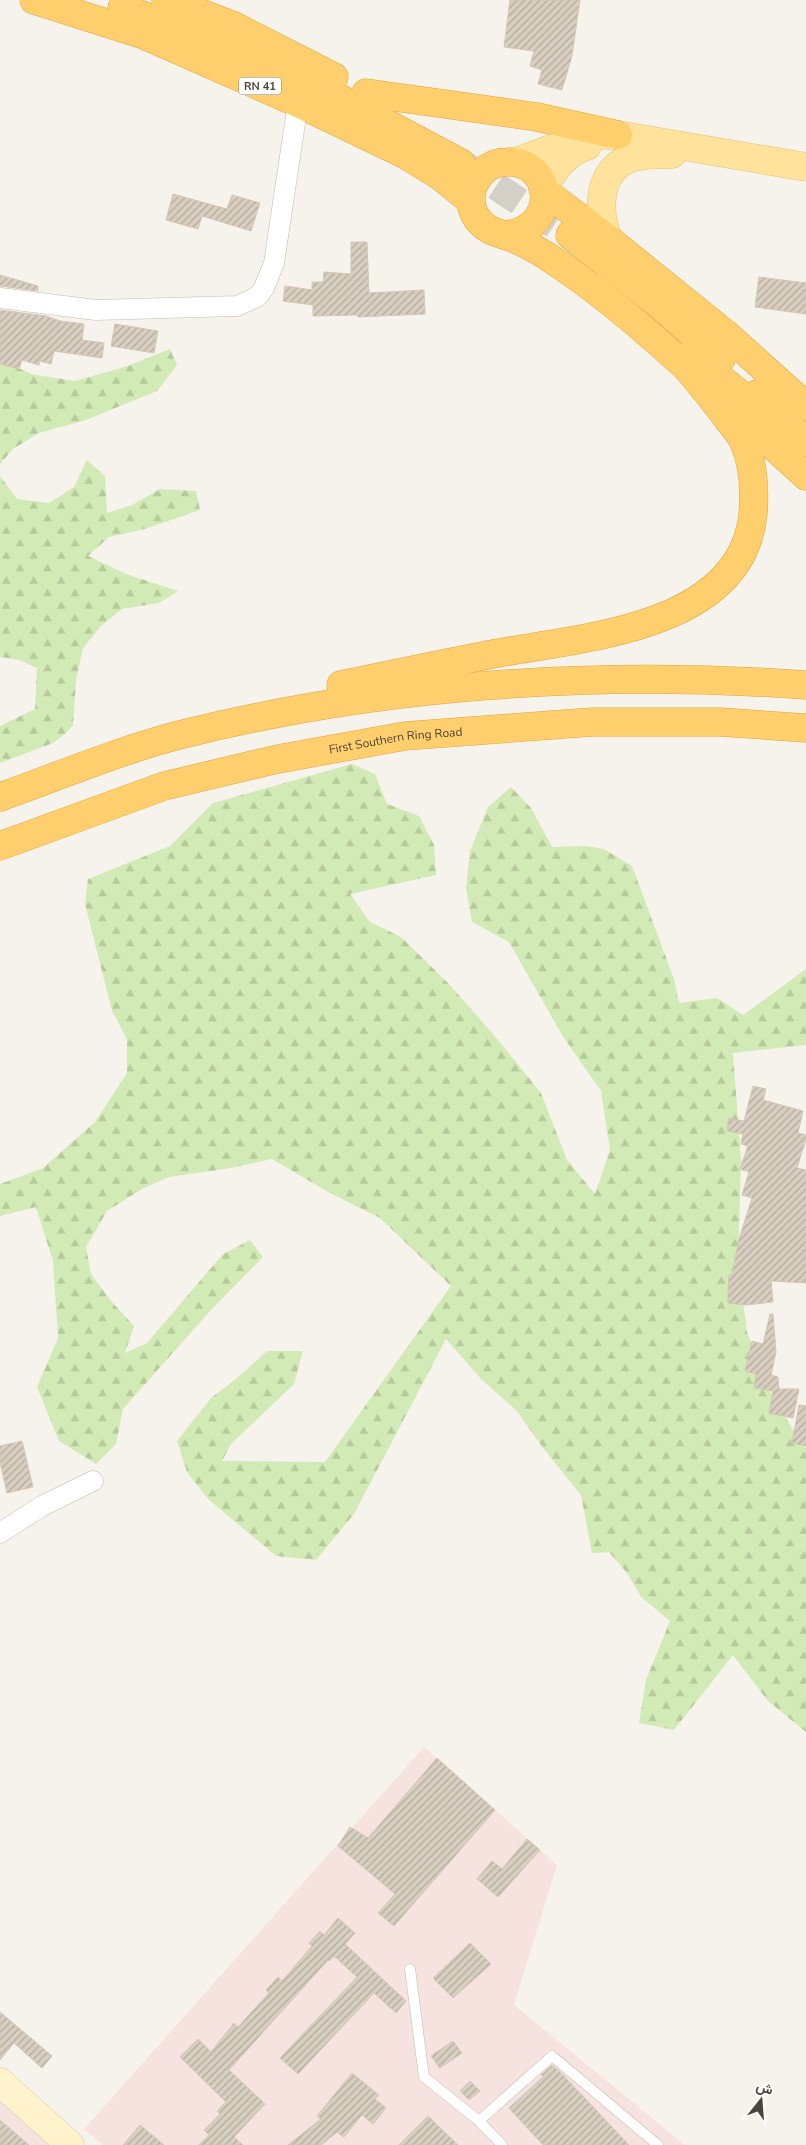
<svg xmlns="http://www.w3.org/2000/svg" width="806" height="2145" viewBox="0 0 806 2145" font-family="'Nunito Sans',Vazirmatn,sans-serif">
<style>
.medical{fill:#f6e3e0}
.forest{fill:url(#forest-firs)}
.building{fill:url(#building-hatch);stroke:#d3c7b4}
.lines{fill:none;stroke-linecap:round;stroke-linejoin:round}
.highway-tunnel{stroke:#d4d0c8;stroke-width:28;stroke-dasharray:28 14;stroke-linecap:butt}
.lane-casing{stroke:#c2bbae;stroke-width:11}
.street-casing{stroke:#c2bbae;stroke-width:21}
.secondary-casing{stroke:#d6c79b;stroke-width:29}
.primary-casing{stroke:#e6c16a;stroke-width:29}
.highway-casing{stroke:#e0a43c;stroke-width:29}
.lane{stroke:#fff;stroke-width:10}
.street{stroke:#fff;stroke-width:20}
.secondary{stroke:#fff3cd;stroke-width:28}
.primary{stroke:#ffe39c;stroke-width:28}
.highway{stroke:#ffcf6e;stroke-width:28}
.labels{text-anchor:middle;stroke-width:4;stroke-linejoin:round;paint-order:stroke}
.shield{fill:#fff;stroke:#817c74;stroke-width:1}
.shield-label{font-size:11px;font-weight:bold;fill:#4b4439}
.street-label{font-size:12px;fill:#4b4439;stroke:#fff}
</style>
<defs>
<pattern id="forest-firs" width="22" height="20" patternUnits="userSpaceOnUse" patternTransform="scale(1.25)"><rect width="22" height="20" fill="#d2eab5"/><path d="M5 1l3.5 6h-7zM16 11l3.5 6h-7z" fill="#b6ca9c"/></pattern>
<pattern id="building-hatch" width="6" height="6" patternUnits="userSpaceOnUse" patternTransform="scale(1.25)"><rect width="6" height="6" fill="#d8cfc1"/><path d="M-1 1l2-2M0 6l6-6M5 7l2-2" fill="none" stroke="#b1aa9e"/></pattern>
</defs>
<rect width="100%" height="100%" fill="#f6f3ec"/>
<!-- medical -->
<path class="medical" d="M424 1747 557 1865 514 2005 685 2145H103L84 2129Z
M0 2102 28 2126 50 2145H0Z"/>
<!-- forest -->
<path class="forest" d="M170 349 177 365 157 391 86 420 39 433 13 449 0 464V359L31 374 75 381 128 366Z
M87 460 105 476 107 513 132 505 160 489 196 491 200 510 145 529 109 537 88 556 126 574 178 591 159 603 122 609 100 627 83 648 76 680 73 725 65 734 53 743 0 763V726L35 709 37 668 19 660 0 657V476L17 499 49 503 74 487Z
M352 764 375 774 387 804 419 816 434 845 436 875 350 894 370 922 401 937 449 984 494 1035 541 1093 567 1160 595 1194 610 1150 601 1091 562 1035 509 942 472 922 466 888 470 851 488 807 511 787 531 808 552 847 586 846 604 849 632 866 674 979 679 1003 717 998 743 1015 806 969V1045L733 1053 741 1159 738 1264 747 1332 768 1388 792 1428 806 1448V1732L768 1701 733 1655 674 1730 639 1723 646 1680 670 1621 641 1597 627 1573 609 1552 592 1553 581 1495 543 1448 516 1410 482 1380 446 1339 354 1514 316 1560 276 1556 208 1499 187 1472 177 1441 211 1398 236 1379 267 1351H303L294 1384 231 1444 222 1461 325 1462 451 1286 380 1218 330 1193 272 1159 231 1168 169 1177 144 1188 107 1211 86 1247 91 1274 111 1301 134 1326 125 1353 147 1343 223 1254 250 1240 263 1257 209 1312 123 1409 116 1444 96 1464 59 1441 37 1387 58 1338 53 1261 36 1207 0 1216V1184L43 1168 95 1122 127 1073V1039L112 1011 85 904 88 879 170 846 213 803Z"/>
<!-- building -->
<path class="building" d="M510 0H580L572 56 562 90 538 84 542 70 530 66 534 51 504 47Z
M173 194 227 209 232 195 260 203 251 231 202 216 198 229 166 220Z
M351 242H367L369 293 424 290 425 314 358 317 357 315 313 316V305L283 301 285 286 312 290V282H323L324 272 351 274Z
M0 275 38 286V291L0 286Z
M759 277 806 283V314L755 307Z
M0 310 46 316 60 321 84 324 82 340 104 343 102 358 54 351 51 364 40 361 39 365 22 360 19 369 0 364Z
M115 324 158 331 154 353 111 346Z
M753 1086 766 1089 763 1100 803 1111 798 1133 806 1135V1139L797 1168 806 1170V1283L771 1281 773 1302 746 1305 728 1303V1297L729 1275H732L739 1239 752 1198 742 1195 749 1172 740 1169 748 1146 741 1144 743 1134 727 1131 729 1118 744 1121Z
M770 1314H773L776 1352 771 1375 778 1377 779 1389H799L793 1418 769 1413 773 1391 754 1388 756 1374 745 1371 752 1341 763 1344Z
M799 1405 806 1406V1446L792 1443Z
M22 1441 33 1487 7 1493 0 1462V1446Z
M437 1758 495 1810 394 1926 378 1913 395 1894 338 1846 350 1827 368 1838Z
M527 1839 540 1850 498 1897 477 1879 492 1861 502 1869Z
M338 1918 355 1933 345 1944 406 2001 396 2013 374 1993 298 2074 280 2058 357 1977 334 1956 329 1961 328 1960 229 2070 265 2104 234 2137 243 2145H199L209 2135 204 2130 220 2114 217 2111 226 2102 180 2057 198 2039 211 2052 234 2023 238 2027 269 1993 266 1990 278 1977 282 1981 312 1946 309 1943 320 1931 324 1935Z
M470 1943 491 1964 453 1998 433 1978Z
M0 2012 52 2056 42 2068 14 2043 0 2060Z
M453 2041 462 2053 440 2068 431 2056Z
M552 2065 562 2074 629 2145H543L509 2108 544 2076 541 2075Z
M352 2073 379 2095 375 2099 386 2108 373 2124 362 2115 344 2137 337 2132 321 2145H288L321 2119 317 2116Z
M470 2081 480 2091 469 2100 460 2091Z
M428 2116 458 2145H399Z
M0 2120 29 2145H0Z
M140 2125 164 2145H123Z"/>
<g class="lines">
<!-- highway-tunnel -->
<path class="highway-tunnel" d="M461 163 570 235"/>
<defs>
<path id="lane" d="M410 1969 424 2077 479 2121 502 2145
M479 2121 552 2056 658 2145"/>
<path id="street" d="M0 298 96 310 237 306 257 297 264 288 274 263 298 103
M0 1533 42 1506 93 1481"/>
<path id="secondary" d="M0 2082 70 2145"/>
<path id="primary" d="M516 162 580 138 594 135H618L806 167
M543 188C555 169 565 153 587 146
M608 239C597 210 597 167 634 157 646 154 660 154 672 154"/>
<g id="highway">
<path d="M34 0 144 35 298 103 406 155 440 176 471 201"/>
<path d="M166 0 232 25 334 77"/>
<path d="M122 8 185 30 343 100 461 163"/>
<path d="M366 93 537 117 618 135"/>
<path d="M544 191 608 239 727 335 806 406"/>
<path d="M506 235C561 228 553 160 507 162 477 162 459 199 480 222 488 231 496 232 507 236 526 242 546 255 563 267 612 300 658 341 701 381"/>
<path d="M570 235 662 307 721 359"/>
<path d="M692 354 766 416"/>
<path d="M757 394 806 442"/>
<path d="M735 411 806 476"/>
<path d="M341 685C395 674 449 662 504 652 589 637 742 626 753 514 755 488 754 463 743 440 739 432 732 425 727 418 714 401 701 384 687 368"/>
<path d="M0 797C59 776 118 751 179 735 382 684 597 670 806 685"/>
<path id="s1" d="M0 846 164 786 278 759 405 736 592 722H720L806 728"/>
</g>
</defs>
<!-- lane casing -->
<use href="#lane" class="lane-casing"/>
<!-- street casing -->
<use href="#street" class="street-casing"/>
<!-- secondary casing -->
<use href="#secondary" class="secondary-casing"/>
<!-- primary casing -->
<use href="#primary" class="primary-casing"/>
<!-- highway casing -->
<use href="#highway" class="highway-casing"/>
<!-- lane -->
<use href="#lane" class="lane"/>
<!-- street -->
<use href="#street" class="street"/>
<!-- secondary -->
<use href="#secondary" class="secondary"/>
<!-- primary -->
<use href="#primary" class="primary"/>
<!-- highway -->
<use href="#highway" class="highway"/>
</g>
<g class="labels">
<!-- shield labels -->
<rect class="shield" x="239" y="77.5" width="42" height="17" rx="4"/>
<g class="shield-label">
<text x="260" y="90">RN 41</text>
</g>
<!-- street labels -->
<g class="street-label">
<text dy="4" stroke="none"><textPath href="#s1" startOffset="411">First Southern Ring Road</textPath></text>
</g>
</g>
<!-- north arrow -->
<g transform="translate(761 2100) rotate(17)" stroke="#ffffff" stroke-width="4" paint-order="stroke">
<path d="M0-4L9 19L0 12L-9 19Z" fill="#4b4439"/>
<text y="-8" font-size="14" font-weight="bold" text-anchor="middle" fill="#4b4439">ش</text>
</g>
</svg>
